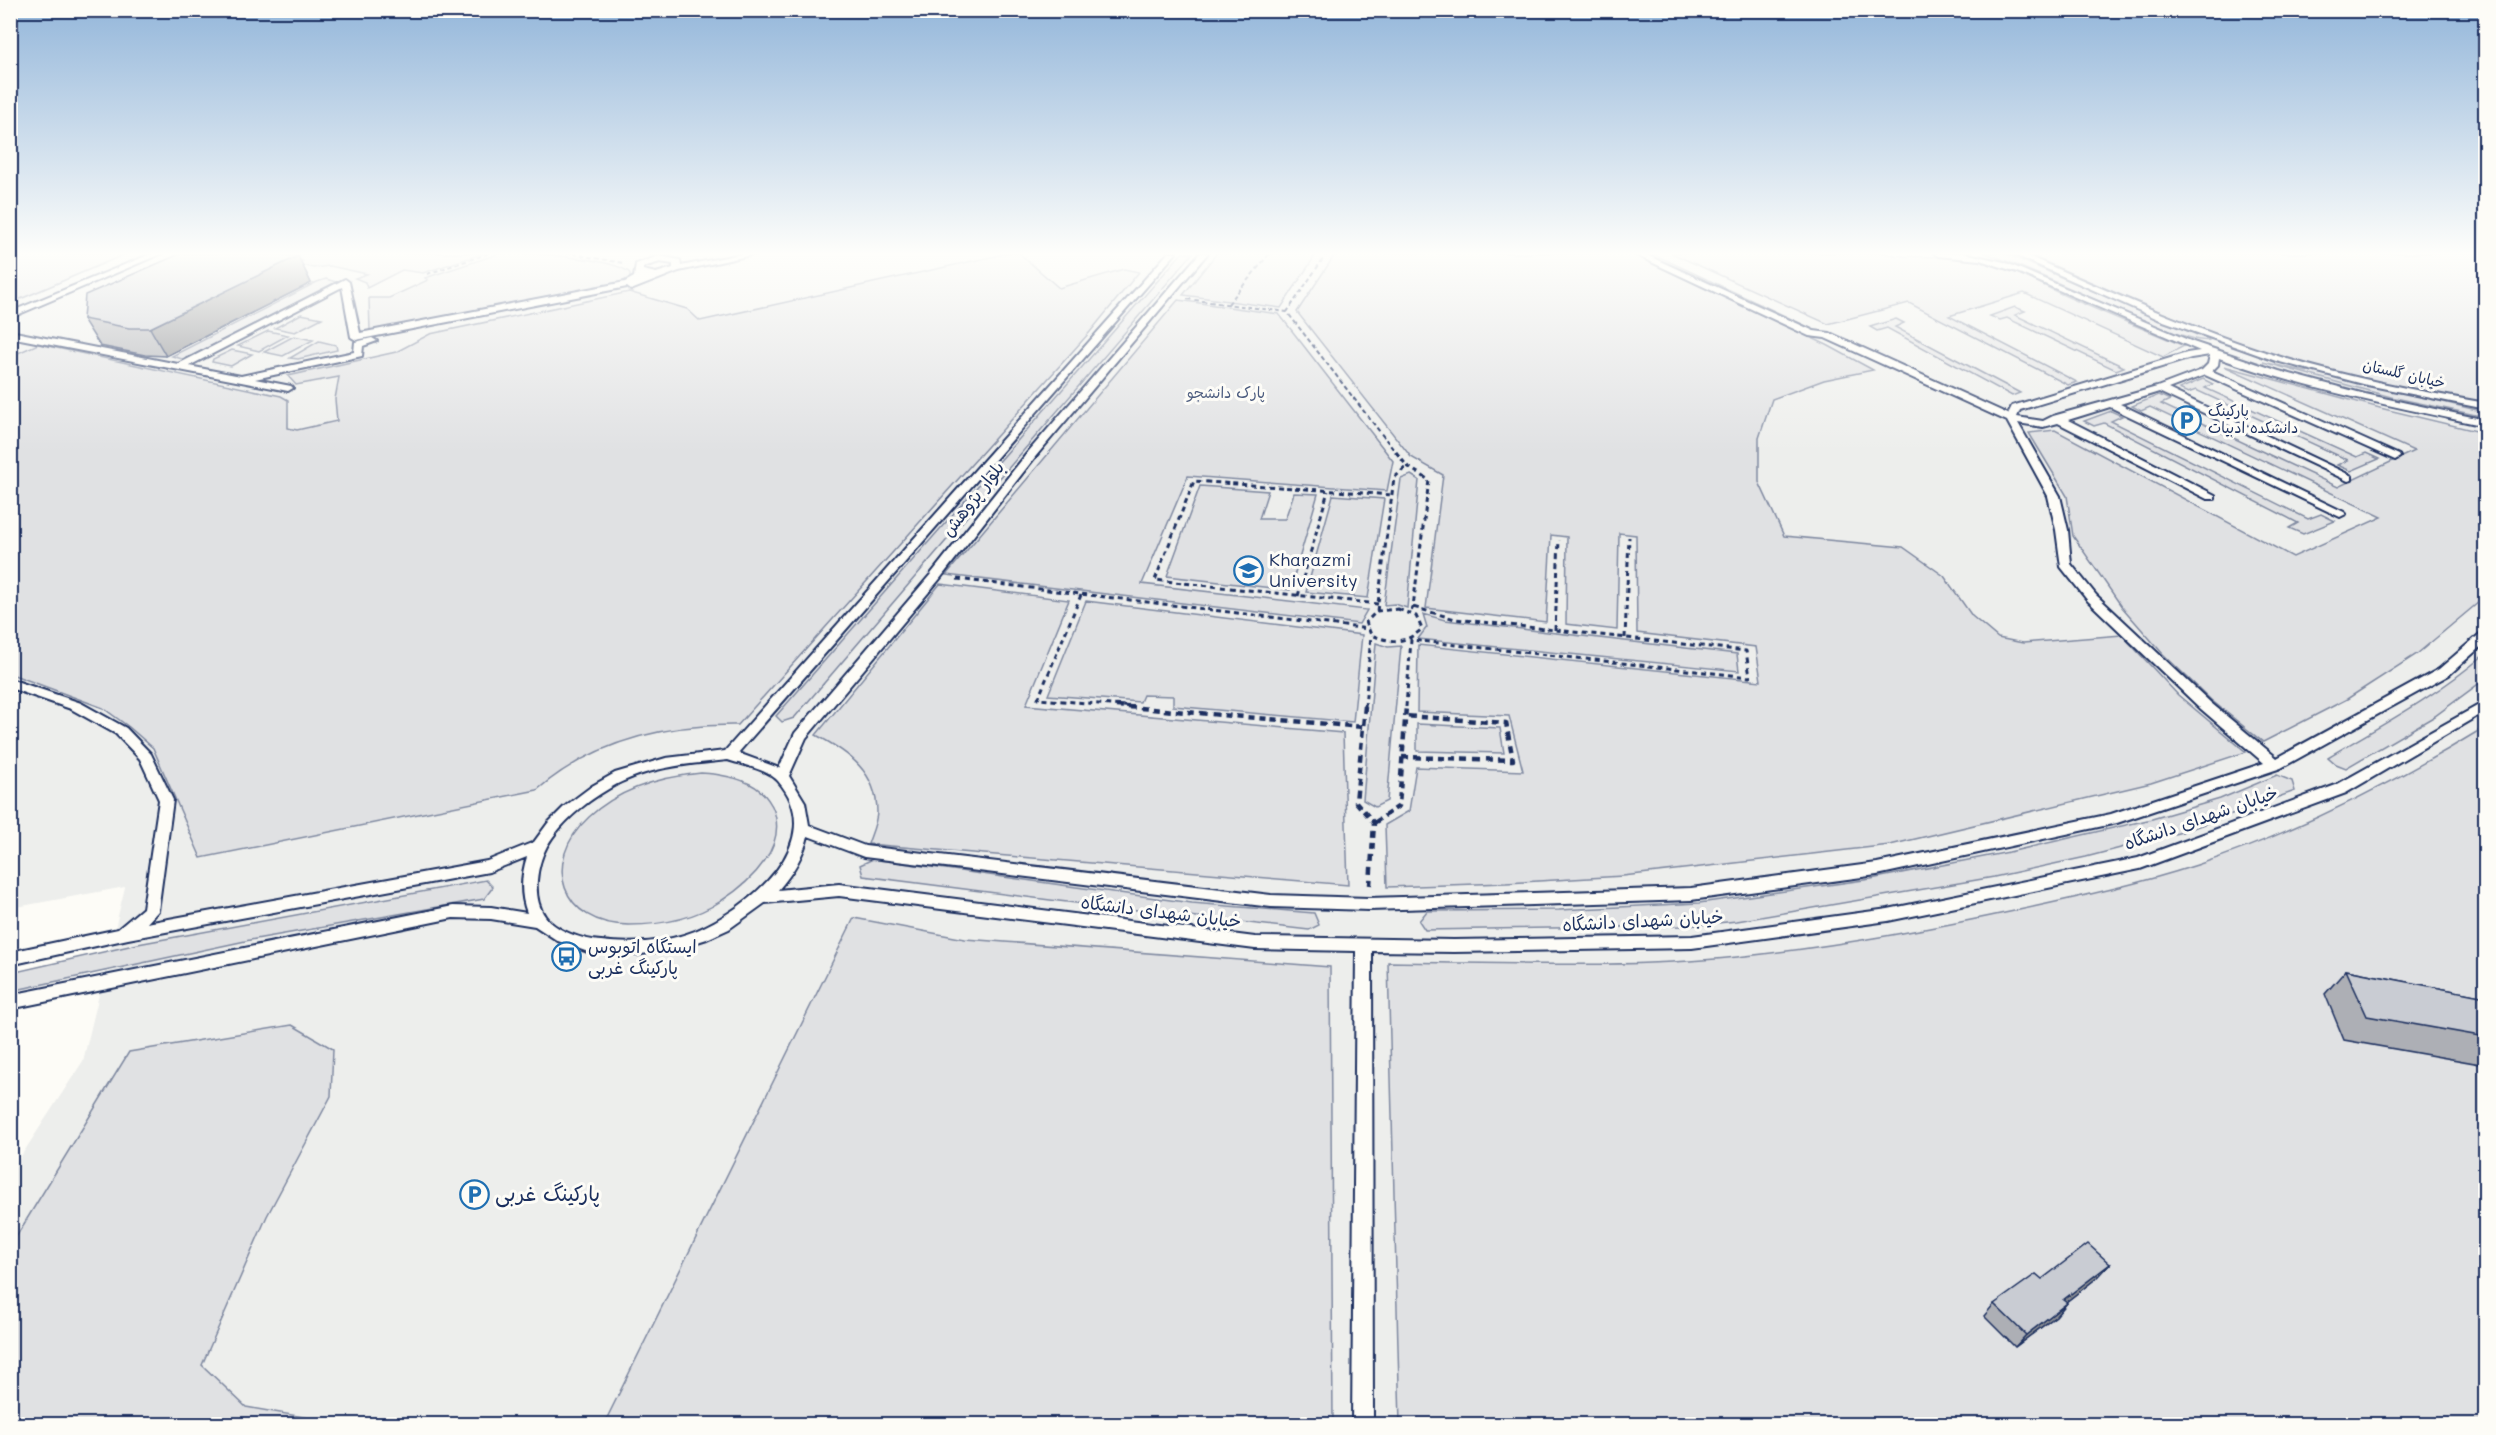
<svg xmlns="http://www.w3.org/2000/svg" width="2496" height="1435" viewBox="0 0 2496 1435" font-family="Mali,'Playpen Sans Arabic',sans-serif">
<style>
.built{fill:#edeeec}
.green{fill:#e0e1e3;stroke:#7e88a0;stroke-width:1.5}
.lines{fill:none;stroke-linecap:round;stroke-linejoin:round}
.lane-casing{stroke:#1b2f5e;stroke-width:4}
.path-far2{stroke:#1b2f5e;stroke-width:2;stroke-dasharray:4.5 3;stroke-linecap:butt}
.path-far1{stroke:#1b2f5e;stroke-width:3;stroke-dasharray:5 4;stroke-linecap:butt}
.path{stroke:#1b2f5e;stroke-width:4.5;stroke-dasharray:7 5;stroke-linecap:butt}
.lane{fill:#fdfcf7;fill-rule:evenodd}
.wall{fill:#adafb5;stroke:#1b2f5e;stroke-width:1.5}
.shaded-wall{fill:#8d8f94;stroke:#1b2f5e;stroke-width:1.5}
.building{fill:#c9ccd3;stroke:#1b2f5e;stroke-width:1.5}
.labels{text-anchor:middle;stroke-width:6;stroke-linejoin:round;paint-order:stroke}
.far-street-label{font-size:15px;fill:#1b2f5e;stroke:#fdfcf7}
.far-park-label{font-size:15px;fill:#4c5c7f;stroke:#fdfcf7}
.far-poi-label{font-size:15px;fill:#1b2f5e;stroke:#fdfcf7;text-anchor:start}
.street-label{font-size:18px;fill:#1b2f5e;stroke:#fdfcf7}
.poi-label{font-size:18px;fill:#1b2f5e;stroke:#fdfcf7;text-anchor:start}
.near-poi-label{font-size:21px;fill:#1b2f5e;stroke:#fdfcf7;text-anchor:start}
</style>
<rect width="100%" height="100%" fill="#fdfcf7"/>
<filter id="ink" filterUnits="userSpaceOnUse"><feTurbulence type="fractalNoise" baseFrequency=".0167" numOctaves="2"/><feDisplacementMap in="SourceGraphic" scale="12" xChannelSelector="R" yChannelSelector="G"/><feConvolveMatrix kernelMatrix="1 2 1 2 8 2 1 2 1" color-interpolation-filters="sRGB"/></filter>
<g filter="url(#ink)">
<!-- built -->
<path class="built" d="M11 253H2485V1424H11L10 1173 83 1061 125 887 11 908Z"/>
<!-- green -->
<path class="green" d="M11 253H128L11 303Z
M268 253H484L423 273 402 270 367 288 365 282 355 278 367 274 330 266 313 268 299 264 303 261Z
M501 253C527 253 612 257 630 273V277L619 284 370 331 369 298H389L428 280 425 278Z
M1009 253H1019L1059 288 1124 269 1139 272 1090 332 738 725C663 724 594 741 537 790L201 858 153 748 129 727 103 708 11 674V352L16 354 38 344 281 396 288 400V428L297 430 337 421 335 399 339 377 296 385 288 376 396 352 430 334 629 292 687 309 700 321Z
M1182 253H1193L794 718 782 722 776 716Z
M1217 253H1317L1281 308 1183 295Z
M1336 253H1630L1827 345 1873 370 1824 380 1772 399 1759 438V482L1784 536 1903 547 1944 576 1972 616 1998 638 2023 643 2122 635 2178 695 2246 752 2151 783 1890 845 1623 876 1506 883 1387 887 1385 825 1409 811 1416 767 1523 771 1509 716 1417 712 1418 645 1761 681 1756 647 1637 633 1636 535 1619 533 1617 630 1566 624 1567 537 1551 535 1546 622 1426 608 1443 475 1411 457 1297 312Z
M1646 253H1651L1817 331 1812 330Z
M1671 253H1884C1915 261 1949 253 1980 259 2008 265 2032 280 2057 292 2098 311 2142 328 2184 346L2163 357 2024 293 1949 316 2077 382 2068 385 1909 303 1828 324Z
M1984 253H2004L2209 340C2189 349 2020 261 1984 253Z
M2025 253H2485V403C2395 387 2303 368 2217 335 2152 309 2088 281 2025 253Z
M326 279 336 282 194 355 182 359 172 356 317 282Z
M1178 300 1279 314 1393 461 1387 491 1188 476 1142 584 1367 610 1359 624 946 575Z
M2015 307 2025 311 2015 315 2124 367 2116 370 2007 318 2000 320 1990 316Z
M301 314 322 318 295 332 275 328Z
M1896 319 1904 323 1895 327 2020 393 2012 396 1887 328 1877 331 1870 327Z
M268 331 288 335 259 351 238 346Z
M294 336 313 340 283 356 264 352Z
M319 341 336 345 337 350 298 359 290 358Z
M232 350 252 354 231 366 212 362 213 359Z
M2263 362 2307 372 2309 370 2485 412V417L2391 397Z
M2224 366 2380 408 2485 433V597L2417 654 2347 699 2263 742 2211 700 2163 654 2122 607 2073 536 2067 496 2029 433 2055 430 2293 557 2382 517 2150 407 2141 411 2132 406 2159 395 2170 400 2161 404 2338 487 2414 451Z
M2203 379 2213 384 2205 388 2357 457 2366 453 2379 459 2351 471 2337 465 2348 460 2196 390 2188 393 2179 389Z
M2111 411 2122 416 2111 421 2308 519 2321 514 2335 521 2303 534 2289 528 2298 523 2104 423 2094 426 2084 421Z
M1411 475 1419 480 1407 608 1395 604 1384 605 1401 479Z
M1200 486 1268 491 1259 519H1285L1294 493 1318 494 1290 590 1167 576Z
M1333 495 1384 499 1368 598 1306 592Z
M940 584 1069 600 1026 705 1343 733 1348 885 868 844C871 835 877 822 877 812 877 772 848 752 816 735Z
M1086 601 1362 635 1353 722 1173 706V696L1143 695 1140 702 1048 695Z
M1423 614 1445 620 1737 654 1739 671 1418 639 1427 627Z
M1376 643 1388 647 1401 646 1387 801 1375 807 1363 800Z
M2485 654V679L2435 716 2346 768 2336 764 2328 757C2382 725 2438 695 2485 654Z
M1417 724 1500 728 1504 753 1417 751Z
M2485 727V1424H1400L1388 962C1504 963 1621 969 1737 957 1832 947 1926 930 2019 910 2079 897 2139 884 2197 865 2299 831 2394 783 2485 727Z
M701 773C718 774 734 776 750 784 759 788 767 797 772 806 790 845 751 882 721 901 694 919 661 925 629 925 561 925 540 862 589 817 620 788 660 777 701 773Z
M2277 775 2292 781 2295 791 2182 832 2086 857 1994 877 1737 921 1687 926 1425 930 1419 921 1427 911 1559 910 1699 903 1871 879 2009 852 2152 819 2220 799Z
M873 859 1192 903 1314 913 1319 925 1309 930 1050 900 863 876 860 865Z
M486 880 493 887 484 899 250 940 11 991V973L138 944Z
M854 918 965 939 1330 967 1333 1424H604Z
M292 1025 333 1049 331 1096 267 1216 202 1365 246 1407 344 1424H11V1245L129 1052Z"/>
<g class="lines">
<defs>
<path id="lane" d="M153 253H163L10 318V312Z
M746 253H760L679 271 631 290 627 287 356 340 351 337 342 287 189 366 241 376 354 352 355 342 372 338 377 341 363 346 362 356 255 379 291 386 293 388 288 391 10 337V331L178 364 345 279 349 282 360 333 625 282 634 277 636 264 659 256 680 260 681 266ZM660 262 673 264V268L656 273 643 270V267Z
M1168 253H1176L738 753 779 768 795 733 931 574 1028 452 1200 253H1208L1036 456 939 580 806 738 789 776 805 802 809 825 865 846 1271 895 1369 898 1691 888 1877 863 2111 814 2264 763 2201 709 2088 601 2061 567 2056 530 2048 496 2007 421 1825 338 1809 336 1632 253H1642L1814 331 1830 333 2008 414 2012 406 2187 353 2200 351 2017 272 1980 260 1938 256 1934 253H1964L2004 262 2193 342 2279 371 2365 394 2486 420V426C2396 407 2305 389 2219 358L2218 365 2212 371 2399 455 2400 457 2395 460 2205 375 2168 389 2352 476V480L2348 481 2159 392 2120 404 2344 512 2346 514 2340 517 2110 407 2068 420 2215 495V499H2207L2058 423 2043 427 2018 423 2060 496 2068 530 2071 564 2096 595 2211 703 2277 758 2439 669 2482 632 2486 631V642L2449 675 2281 768 2117 823 1877 875 1691 900 1369 910 1271 907 864 857 808 836C803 857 792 874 778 890L839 884 1255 937 1454 940 1692 936 1888 909 2138 858 2336 785 2486 701V711L2346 793 2140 869 1888 921 1692 948 1454 952 1372 951 1373 1424H1352L1356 951 1255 949 839 896 765 903 729 929 707 939 675 949 635 955 588 952 558 941 535 926 491 919 453 918 10 1009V995L453 906 491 907 527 913C520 895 521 875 527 857L489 872 128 939 10 965V952L118 929 143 908 159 800 140 759 116 734 71 709 10 688V679L81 703 126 728 151 754 173 800 158 911 147 923 487 861 534 842 548 823 564 807 592 786 615 773 666 758 725 751ZM2210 355 2208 364 2202 370 2157 387 2053 416 2043 421 2017 417 2020 410 2191 358ZM728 760C743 765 767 769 778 781 831 842 748 909 695 931 667 942 632 945 601 941 584 940 555 931 545 916 531 897 537 864 547 846 561 822 586 802 610 788 646 767 688 764 728 760Z
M2011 253H2021C2107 291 2194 330 2284 358 2350 378 2418 391 2486 403V409L2367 385 2276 361 2158 319Z"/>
</defs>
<!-- lane casing -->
<use href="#lane" class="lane-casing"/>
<!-- path-far2 -->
<path class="path-far2" d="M566 253 624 263
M1327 253 1287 312 1397 454
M427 274 490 253
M1187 299 1287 312
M1228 304 1270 253"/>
<!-- path-far1 -->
<path class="path-far1" d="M1396 452 1407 466 1429 480 1413 607 1410 614
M957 579 1369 629
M1081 595 1038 699 1134 707
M1298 596 1328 491
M1378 604 1155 580 1194 481 1392 495
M1398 609 1416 616 1422 629C1405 644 1392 643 1371 635L1366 622 1377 611Z
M1377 611 1394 478 1407 466
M1555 630 1559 540
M1625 638 1629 537
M1365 707 1371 635
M1406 707 1411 640 1750 677 1746 651 1455 619 1413 607"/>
<!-- path -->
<path class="path" d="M1116 706 1363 727
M1365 706 1356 802 1374 823 1370 885
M1402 757 1513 760 1506 723 1405 716
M1374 823 1399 806 1406 706"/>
<!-- lane -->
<use href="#lane" class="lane"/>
</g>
<!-- wall -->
<path class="wall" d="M298 256 311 283 166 356 145 355 100 346 83 319Z
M2346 970 2486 997V1065L2344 1040 2325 994Z
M2110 1264 2098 1277 2066 1302 2067 1303 2056 1316 2015 1347 1984 1316 1994 1304 2042 1279Z"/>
<!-- shaded-wall -->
<path class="shaded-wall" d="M298 256 311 283 166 356 150 328Z
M2110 1264 2098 1277 2052 1313 2063 1300Z
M2067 1303 2056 1316 2015 1347 2026 1335Z"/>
<!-- building -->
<path class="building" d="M182 253H267L298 256 150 328H129L83 319 85 295Z
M2346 970 2486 997V1037L2367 1016Z
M2088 1244 2110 1264 2063 1300 2067 1303 2026 1335 1994 1304 2036 1274 2042 1279Z"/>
</g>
<!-- sky -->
<linearGradient id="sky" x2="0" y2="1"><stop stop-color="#93b6da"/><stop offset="0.56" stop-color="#fefefb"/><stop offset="1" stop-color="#fefefb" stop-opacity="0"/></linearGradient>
<rect width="2496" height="453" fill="url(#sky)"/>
<!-- icons -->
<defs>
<symbol id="parking-ring" viewBox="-11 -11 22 22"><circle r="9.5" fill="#fdfcf7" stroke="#1f6fb2" stroke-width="1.5"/><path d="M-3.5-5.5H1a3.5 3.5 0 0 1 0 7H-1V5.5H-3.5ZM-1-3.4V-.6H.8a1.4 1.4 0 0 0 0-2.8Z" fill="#1f6fb2"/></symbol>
<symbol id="university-ring" viewBox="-11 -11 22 22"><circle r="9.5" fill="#fdfcf7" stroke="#1f6fb2" stroke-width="1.5"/><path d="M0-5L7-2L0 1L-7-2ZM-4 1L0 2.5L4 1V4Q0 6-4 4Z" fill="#1f6fb2"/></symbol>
<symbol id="bus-ring" viewBox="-11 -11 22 22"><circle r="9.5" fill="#fdfcf7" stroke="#1f6fb2" stroke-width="1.5"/><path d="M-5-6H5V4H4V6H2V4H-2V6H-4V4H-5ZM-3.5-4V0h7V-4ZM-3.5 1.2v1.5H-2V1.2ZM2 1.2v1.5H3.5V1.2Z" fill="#1f6fb2"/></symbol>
</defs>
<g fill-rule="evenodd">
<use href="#parking-ring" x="2170" y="404" width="33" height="33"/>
<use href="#university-ring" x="1232" y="554" width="33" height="33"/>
<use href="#bus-ring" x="550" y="940" width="33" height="33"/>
<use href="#parking-ring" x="458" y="1178" width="33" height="33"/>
</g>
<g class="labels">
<!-- far-street labels -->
<g class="far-street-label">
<text transform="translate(2404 374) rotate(13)" y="5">خیابان گلستان</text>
</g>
<!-- far-park labels -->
<g class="far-park-label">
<text x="1226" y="398">پارک دانشجو</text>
</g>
<!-- far-poi labels -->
<g class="far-poi-label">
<text x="2208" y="416">پارکینگ<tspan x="2208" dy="17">دانشکده ادبیات</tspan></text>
</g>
<!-- street labels -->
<g class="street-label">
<text transform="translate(973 499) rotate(-52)" y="6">بلوار پژوهش</text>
<text transform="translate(2201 818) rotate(-19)" y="6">خیابان شهدای دانشگاه</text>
<text transform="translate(1161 912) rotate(7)" y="6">خیابان شهدای دانشگاه</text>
<text transform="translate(1643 921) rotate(-3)" y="6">خیابان شهدای دانشگاه</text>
</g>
<!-- poi labels -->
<g class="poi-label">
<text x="1269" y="566">Kharazmi<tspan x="1269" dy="21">University</tspan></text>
<text x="588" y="953">ایستگاه اتوبوس<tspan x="588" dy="21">پارکینگ غربی</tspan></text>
</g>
<!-- near-poi labels -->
<g class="near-poi-label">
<text x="495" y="1201">پارکینگ غربی</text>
</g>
</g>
<!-- margin -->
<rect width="2496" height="1435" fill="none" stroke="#fdfcf7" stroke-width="36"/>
<rect x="18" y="18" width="2460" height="1399" fill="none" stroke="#1b2f5e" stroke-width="2" filter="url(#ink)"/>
</svg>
